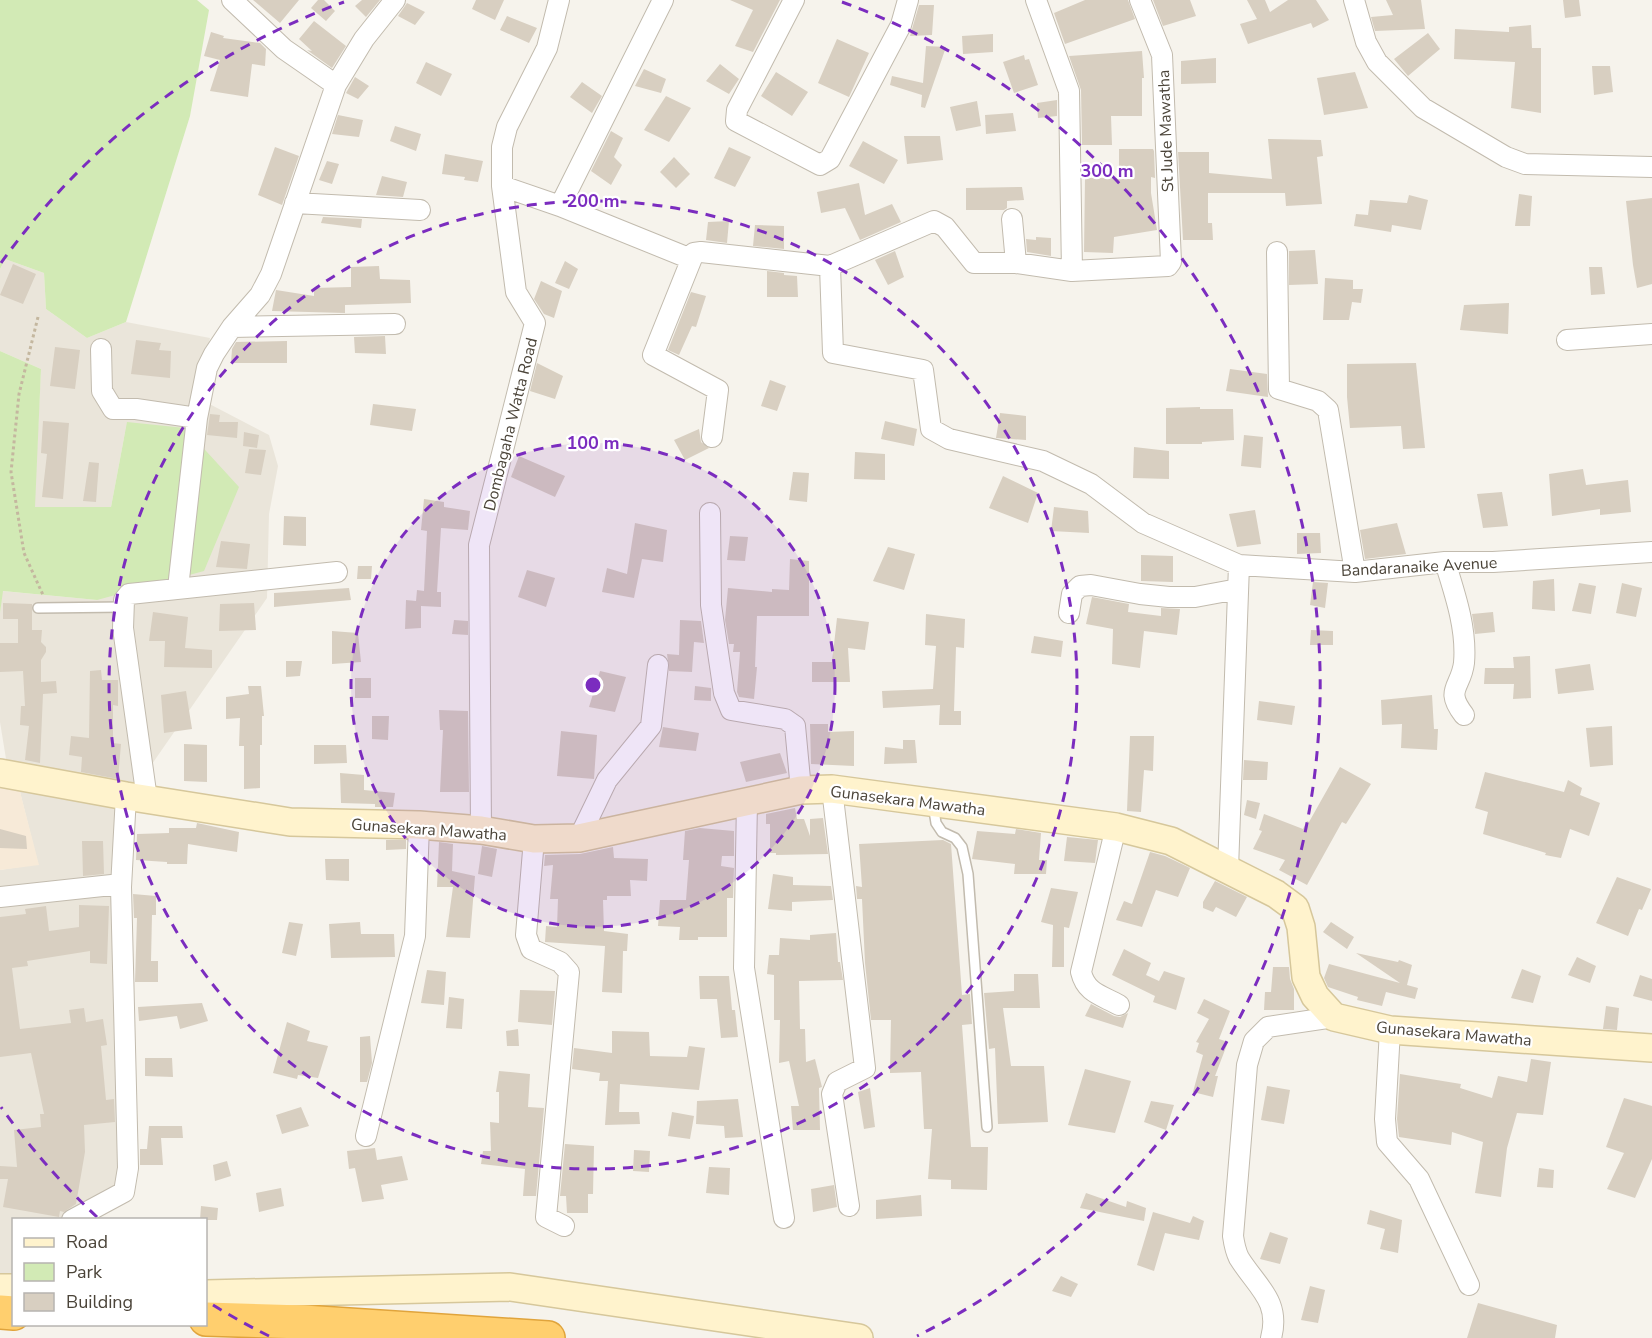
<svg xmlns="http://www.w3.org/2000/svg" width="1652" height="1338" viewBox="0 0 1652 1338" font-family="'Nunito Sans',sans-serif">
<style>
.residential{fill:#eae5da}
.commercial{fill:#f7ead8}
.green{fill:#d2eab5}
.building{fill:#d8cfc1}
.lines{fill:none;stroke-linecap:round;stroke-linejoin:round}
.lane-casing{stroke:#c2bbae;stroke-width:12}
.street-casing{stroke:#c2bbae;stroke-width:22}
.secondary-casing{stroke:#d6c79b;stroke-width:30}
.highway-casing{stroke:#e0a43c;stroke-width:36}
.path{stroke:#c4b79f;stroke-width:3;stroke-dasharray:3 3;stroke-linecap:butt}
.lane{stroke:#fff;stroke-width:9}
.street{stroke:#fff;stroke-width:20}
.secondary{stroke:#fff3cd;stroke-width:27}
.highway{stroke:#ffcf6e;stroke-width:33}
.ring{fill:none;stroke:#7b2cbf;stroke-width:3;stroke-dasharray:10 8}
.labels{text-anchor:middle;stroke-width:4.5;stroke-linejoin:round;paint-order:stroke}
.street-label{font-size:16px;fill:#4b4439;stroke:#fff}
.centre{fill:#7b2cbf;stroke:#fff;stroke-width:3}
.ring-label{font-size:18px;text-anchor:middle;font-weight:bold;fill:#7b2cbf;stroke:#fff;stroke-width:4.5;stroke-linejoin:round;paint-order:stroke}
</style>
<rect width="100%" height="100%" fill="#f6f3ec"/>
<!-- residential -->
<path class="residential" d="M5 259 44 273 46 309 87 338 126 322 210 338 196 397 269 435 278 466 269 514 267 598 134 790 7 765 0 722V613L2 591 97 600 127 422 111 507H34L41 369 0 351V269Z
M18 784 134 810 129 957 128 1201 89 1219 14 1220 13 1279 0 1278V870L38 864Z"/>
<!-- commercial -->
<path class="commercial" d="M0 783 18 784 39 865 0 870Z"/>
<!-- green -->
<path class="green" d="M0 0H197L209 10 190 116 126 322 87 338 46 309 44 273 5 259 0 269Z
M0 351 41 369 35 507H111L127 422 185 428 239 487 204 571 97 600 3 591 0 613Z"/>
<!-- building -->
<path class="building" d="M253 0H299L280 23Z
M318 0H324L335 11 326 21 311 8Z
M362 0H380L366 17 355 6Z
M476 0H504L495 20 472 9Z
M730 0H780L753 52 735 46 753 10Z
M1085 0H1128L1135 19 1065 44 1054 13Z
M1153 0H1190L1196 16 1163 26Z
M1247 0H1265L1270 12 1288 0H1316L1329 20 1313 28 1311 23 1248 44 1240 24 1257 19Z
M1386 0H1421L1425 29 1375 31 1371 17 1393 15Z
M1563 0H1579L1581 16 1565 18Z
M407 3 425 12 415 25 398 16Z
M919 5H934L932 35 910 36Z
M507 16 537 28 529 43 500 30Z
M314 21 346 46 332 68 307 50 312 51 299 39Z
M1531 25 1532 48H1541V113L1511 108 1515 62 1454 59 1455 29 1509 32V27Z
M211 32 224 36 223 38 260 43 266 49 265 66 252 64 248 97 210 91 220 60 204 56Z
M1428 33 1440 49 1408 76 1394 59Z
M993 34V52L963 54 962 36Z
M837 39 869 53 849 97 818 83Z
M926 46 946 47 925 108 921 107 922 95 890 85 892 76 923 83Z
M1142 51 1144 78H1142V116H1111L1112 145H1082L1081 90 1069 56Z
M1024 55 1025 60 1029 59 1038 85 1014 93 1003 62Z
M1216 58V83L1181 84V61Z
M426 62 452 74 441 96 416 83Z
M720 64 739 79 729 94 706 81Z
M1592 66H1610L1613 92 1594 95Z
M644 69 666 79 661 93 635 86Z
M776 72 808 92 792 116 761 96Z
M1355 72 1368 108 1324 115 1317 78Z
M355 77 369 86 358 99 346 93Z
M582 82 602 96 592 113 570 97Z
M666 96 691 108 669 142 644 130Z
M1057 100V116L1038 118 1037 103Z
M977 101 981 126 956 131 950 107Z
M1013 113 1016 131 986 134 985 115Z
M338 115 363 120 359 137 332 134Z
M395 126 421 134 416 151 390 141Z
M611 131 623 138 614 157 622 165 611 185 591 171Z
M904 136H940L943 160 907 164Z
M1268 139 1321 140 1323 156 1317 157 1322 204 1286 206 1285 193H1208V223H1212L1213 240H1183L1178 152H1209V173L1272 179Z
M863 141 898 160 884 184 849 166Z
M275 147 299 156 282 205 258 195Z
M729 147 751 157 735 187 714 178Z
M1119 149H1153L1154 151 1155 178 1151 177V193L1157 230 1114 237 1113 253 1084 252 1085 178H1119Z
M445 154 483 161 478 182 464 180 465 177 442 174Z
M674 157 690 174 676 188 660 172Z
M327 161 339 164 332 184 319 180Z
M382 176 407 182 403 197 376 195Z
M859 183 865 215 892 204 901 222 860 240 845 208 821 213 817 192Z
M1022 187 1024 200 1007 201V208L1004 210H966V188Z
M1519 194 1532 196 1530 226H1515Z
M1409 195 1428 200 1421 230 1392 225 1391 232 1354 226 1356 214 1368 215 1370 200 1407 203Z
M1652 198V284L1637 288 1633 265 1626 201Z
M323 217 362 219 361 228 321 223Z
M729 221 727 243 706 240 708 222Z
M755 225 784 226V249L753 246Z
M1036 237 1051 238V256L1027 252 1026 239 1036 240Z
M1315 250 1318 284 1289 285V251Z
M895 251 904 277 888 285 875 260Z
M565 261 578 269 569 289 555 283Z
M13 264 36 274 23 304 0 295Z
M379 266 380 279 410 280 411 303 345 305V313L272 311 276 290 314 296V288L351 287V267Z
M1589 267H1602L1605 294 1591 295Z
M767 271 784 273V275L797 276 798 297H767Z
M1325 278 1353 280V289H1363L1361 303 1352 302 1349 320H1323Z
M541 281 562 291 554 318 544 314 534 299Z
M691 292 706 296 696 327 692 326 679 355 668 350Z
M1509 303 1508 334 1460 330 1464 305Z
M385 336 386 354 355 353 354 337Z
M136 340 161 343 159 350 171 351 170 378 131 374Z
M287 341V363H231L232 349 236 342Z
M55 347 80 350 75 389 50 386Z
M537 363 563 376 555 399 530 391Z
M1416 363 1425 448 1403 449 1401 426 1350 428 1347 397V364Z
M1230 369 1267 374 1268 397 1226 391Z
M770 380 786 386 777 411 761 406Z
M373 404 416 409 412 431 370 425Z
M1200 407V409H1233L1234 440 1202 442V444H1166V408Z
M1000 413 1026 416V440L996 438Z
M210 414 220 415 219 422H238L237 438 207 435Z
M43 421 69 423 63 499 42 497 47 454 41 453Z
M885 421 917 429 914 446 881 439Z
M699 429 701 442 709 448 685 460 674 440Z
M244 432 259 435 257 448 243 446Z
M1244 435 1263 437 1261 468 1241 466Z
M1134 447 1169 451V479L1133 478Z
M249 449 266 450 261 475 245 473Z
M855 452 885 454V480L854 479Z
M519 456 565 476 555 497 511 477Z
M89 462 99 463 96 502 83 501Z
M1583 469 1586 485 1628 480 1631 512 1600 515V509L1552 516 1549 474Z
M793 472 809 473 807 502 789 500Z
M1003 476 1038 493 1028 523 989 508Z
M1502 492 1508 526 1483 528 1477 494Z
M424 499 444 502V507L470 511 468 530 441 528 437 592H441V607L421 606V628L405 629 406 600 416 601 417 590 424 591 427 531 421 530Z
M1054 507 1088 511 1089 533 1051 531Z
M1255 510 1261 544 1237 547 1229 514Z
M284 516 306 517V546L283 545Z
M635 523 667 530 663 562 642 559 634 598 602 592 607 568 627 574Z
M1397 523 1406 554 1365 559 1360 530Z
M1297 533H1320L1321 553 1297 554Z
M730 536 748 537 745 561 727 560Z
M221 541 250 544 247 569 216 567Z
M888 547 915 554 904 590 873 581Z
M1141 555 1173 556V582L1141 581Z
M790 559 809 561V616H757L755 667H757L754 699 739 697 737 692 740 652H733L734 644H729L725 620 728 588 772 592V589L789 590Z
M358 566H372L371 579H357Z
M527 570 555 578 546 607 518 597Z
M1554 579 1555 611 1532 609 1533 581Z
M1313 582 1328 583 1325 608 1310 605Z
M1579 583 1596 586 1591 614 1572 611Z
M1622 583 1642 588 1636 617 1616 613Z
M349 588 351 600 274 607V593Z
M1092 597 1129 604 1128 612 1161 616V608L1180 609 1177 635 1144 631 1140 668 1112 664 1113 629 1086 624Z
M3 603 32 604V630H42L41 642 46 647V652L41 660V682L56 681 57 693 43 694 40 763 25 760 29 726 20 725 21 706H25L23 671 0 672V643H18V619H3Z
M254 603 256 630 219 631 220 604Z
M153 612 188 617 185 648 212 650V668L164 667 165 641H149Z
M1493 612 1495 632 1475 634 1472 614Z
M926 614 965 619 964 648 956 647 954 711H961V725H939L940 705 883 708 882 691 933 689 936 646 925 645Z
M837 618 869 622 865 650 848 648 850 682H812V662H832Z
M454 620 468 621V635L452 634Z
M680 620 701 621 704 643 694 642 692 672 669 671 667 654 679 655Z
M1311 630 1333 631V645H1310Z
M332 631 358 633 361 662 332 664Z
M1034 636 1063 641 1061 657 1031 653Z
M1530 656 1531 698 1513 699 1514 684H1484L1485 668H1514L1513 657Z
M286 661H302L300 676 286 677Z
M1590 664 1594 690 1558 694 1555 669Z
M101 670 102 680H118V706L113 705V743L121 744 118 779 81 772 82 757 69 755 71 736 89 738 90 671Z
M600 671 626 677 615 712 589 707Z
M355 678H371V698H355Z
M248 686H261L264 716H262V745H260V788L244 789V746H239L240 718 226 719V697L249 694Z
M695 686 711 688V701L694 700Z
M186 691 192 729 164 733 161 695Z
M1432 695 1434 729H1438L1437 750 1401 748 1402 724 1382 725 1381 700Z
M1259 701 1295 706 1292 725 1257 720Z
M439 710 468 711 469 792H440L443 730H440Z
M372 716H389L388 740 372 739Z
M810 724H828V732L854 731V766L811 764Z
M1612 726 1613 765 1590 767 1586 728Z
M663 727 699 733 696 751 659 747Z
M561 731 597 735 594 779 557 776Z
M1130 736H1154L1153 771 1144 770 1141 812 1127 811Z
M903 740H915L917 763 884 764 885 747 903 749Z
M184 744 207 745V782L184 781Z
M314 745H346L347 763 314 764Z
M780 753 787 773 746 782 740 762Z
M1244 760 1268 762 1267 780H1243Z
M1340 767 1371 784 1346 824 1342 822 1307 885 1279 870 1285 860 1253 849 1262 831 1259 830 1264 814 1303 829 1307 821 1309 822Z
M1485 772 1564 792 1568 780 1582 788 1580 795 1600 803 1589 836 1570 829 1561 858 1545 855 1546 853 1483 834 1488 812 1475 808Z
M340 773 364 775V790L395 793 393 807H375V804L341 803Z
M1247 800 1260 803 1256 819 1244 815Z
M795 808 797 819H804L810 836V819L823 818 828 854 776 855V853H770V824H766V814Z
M197 823 239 832 237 852 188 844 187 864H167V862L136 860 137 834 169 833V828H196Z
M700 828 734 831V856H722L721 866 734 868 733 898H727V937H698V940H679L680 927 658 926 660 900H686L689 860H683L685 831Z
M0 829 26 836 27 849 0 848Z
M1016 829 1041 833 1039 860H1047L1046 874H1014L1015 864 972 859 977 831 1015 834Z
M1067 837 1098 840 1095 863 1064 861Z
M386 840H406V849L386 850Z
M943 840 951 844 962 995 970 994 972 1024 962 1025 971 1147H988L987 1190 951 1189V1180L928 1179 932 1129H924L921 1072 890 1073 891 1020H871L865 963 862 899H857L856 886 862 887 859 844Z
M82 841H103L104 874 83 876Z
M439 842 453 844 452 871 475 876 470 938 446 937 453 887H437Z
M482 846 497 849 492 877 478 874Z
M613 847 614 858 648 859 647 881 630 880 631 896H607V900H603L604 931 628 934 627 951H623L622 993 602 992 605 946 545 942 546 926 557 927 558 899H550L553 865 544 866 545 855 580 854Z
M1150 852 1165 856 1190 868 1178 897 1156 890 1142 927 1116 920 1124 901 1132 904Z
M325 859H349V881L326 880Z
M773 874 793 877V885L831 886 833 900 792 902V911L768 909Z
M1617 877 1651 889 1642 910 1639 909 1628 936 1596 923Z
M1215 881 1247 897 1236 917 1216 907 1213 912 1203 908V902Z
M1051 888 1078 892 1069 928 1064 927V967H1052L1053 925 1041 922Z
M133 894 156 896V915H152L151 961H158V982H135L137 918H134Z
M79 905 109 906 107 964 90 963V951L27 961 28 966 12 968 20 1029 71 1023 69 1010 84 1008 86 1022 103 1019 107 1045 101 1046 106 1100 114 1099 115 1122 84 1125 85 1152 76 1204 64 1212 60 1211 59 1217 3 1207 8 1179H0V1166L17 1167 14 1130 41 1127 40 1114H44L31 1053 0 1057V917L26 914 25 909 46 906 49 931 79 927Z
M289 922 303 924 296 956 282 953Z
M360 922 361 934H394L395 957 331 958 329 924Z
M1331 922 1354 937 1347 949 1323 932Z
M836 933 838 962H840L843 980 799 981 800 1029H805L806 1062 815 1059 822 1087 819 1088 820 1130H793L791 1106H799L789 1061 779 1063 780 1020H774V975L767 974 769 955H779L780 938 810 940V935Z
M1124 949 1151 963 1146 975 1159 981 1164 971 1185 978 1176 1010 1153 1002 1155 996 1112 975Z
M1356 953 1398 962 1399 960 1412 965 1407 985 1418 988 1415 999 1386 992 1382 1006 1357 1000 1358 997 1328 987 1324 978 1329 964 1400 983Z
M1577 957 1596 966 1590 983 1568 975Z
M1273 967H1289L1290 979 1294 989V1010H1264L1265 992H1271Z
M1522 969 1541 976 1533 1003 1511 998Z
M427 970 446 972 444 1005 421 1003Z
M1014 974H1038L1040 1008H1003L1011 1066H1044L1048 1122 998 1124 995 1048 989 1049 984 993 1014 991Z
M1640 975 1652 979V1001L1633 996Z
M699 976H729L732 1010H735L738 1037 721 1038 717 999H700Z
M520 990 555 991 552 1025 518 1022Z
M449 997 464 999 462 1029 446 1028Z
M1204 999 1230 1011 1219 1039 1228 1042 1215 1076H1218L1213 1097 1193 1092 1203 1055 1196 1052 1199 1043 1196 1042 1209 1019 1197 1013Z
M202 1003 208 1021 180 1029 177 1016 139 1021 138 1007Z
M1091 1004 1114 1016 1120 1017 1128 1013 1123 1028 1085 1016Z
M1606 1006 1619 1008 1617 1030 1603 1029Z
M287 1022 310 1031 307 1041 328 1046 318 1078 298 1075 297 1079 273 1073Z
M518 1029 519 1046H507L506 1031Z
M612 1031 649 1032 650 1056 687 1057 689 1046 705 1048 699 1090 620 1084 619 1112H639L640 1124 605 1125 608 1081H599L600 1073 572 1069 574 1048 612 1053Z
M370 1036 372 1063 367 1082H360V1037Z
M145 1058H172L173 1077 145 1076Z
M1531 1059 1551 1062 1543 1115 1517 1113 1507 1148 1501 1197 1475 1193 1483 1142 1452 1132 1451 1145 1399 1137 1397 1119 1400 1074 1461 1084 1460 1088 1492 1098 1498 1076 1527 1082Z
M1085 1069 1131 1081 1115 1133 1068 1125Z
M499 1071 530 1074 528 1107 544 1108 536 1196H523L525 1169 481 1164 483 1151H491L490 1122 499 1123V1092H496Z
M1267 1086 1290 1090 1284 1124 1261 1120Z
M870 1088 875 1127 864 1129 858 1092Z
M1624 1098 1652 1106V1159L1635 1198 1607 1189 1624 1153 1606 1147Z
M738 1099 743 1137 725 1138 724 1126 696 1124 697 1101Z
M1151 1101 1174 1105 1166 1130 1144 1122Z
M301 1107 309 1126 282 1134 276 1115Z
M672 1112 694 1116 690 1139 668 1136Z
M149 1126H182L183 1138H161L163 1165H140V1149H147Z
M565 1144 594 1146 593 1194H588V1213H567L566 1196H560Z
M375 1148 377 1160 402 1156 408 1180 381 1185 384 1199 362 1202 355 1168 349 1169 347 1151Z
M634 1150 650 1151 649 1172 633 1171Z
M227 1161 231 1176 215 1181 213 1165Z
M709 1167 730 1168 729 1195 706 1193Z
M1539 1168 1554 1170 1553 1188 1537 1187Z
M834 1185 837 1207 813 1212 811 1189Z
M281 1188 284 1206 259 1212 256 1193Z
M1086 1193 1126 1207 1127 1201 1146 1208 1144 1221 1080 1208Z
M921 1195 922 1216 876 1219V1200Z
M201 1206 218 1208 217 1220H200Z
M1370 1210 1402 1220 1398 1253 1380 1249 1385 1229 1367 1224Z
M1153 1212 1190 1223 1193 1216 1204 1221 1199 1240 1165 1233 1154 1271 1137 1265Z
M1270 1232 1288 1238 1280 1264 1260 1259Z
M1061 1276 1078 1284 1071 1297 1052 1291Z
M1310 1286 1325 1290 1318 1323 1301 1320Z
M1478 1303 1557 1325 1555 1338H1467Z"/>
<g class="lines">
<defs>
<path id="lane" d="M38 608 124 607
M933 804 936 823 942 832 955 838 962 847 968 874 987 1127"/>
<path id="street" d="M232 0 284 49 336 85
M794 0 737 110 736 121 820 165 830 159 901 25 908 0
M1036 0 1069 91 1072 271
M1354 0 1366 42 1377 62 1423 108 1506 157 1525 164 1652 167
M502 186 560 206 691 259
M295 203 420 210
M560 206 663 0
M1012 219 1016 263
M1277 252 1279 389 1318 401 1328 410 1355 572
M830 266 833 353 923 370 931 429 949 439 1043 461 1091 484 1143 523 1239 565
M232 327 395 324
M1567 340 1652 334
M101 349 102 391 113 409H136L197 418
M712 437 718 390 653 355 694 253 701 252 830 266 934 221 945 227 974 263H1016L1072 271 1168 266 1171 262 1162 55 1140 0
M710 513 711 605 724 693 731 710 785 719 795 726 801 790
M1445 562C1455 594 1467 629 1464 663 1461 688 1444 689 1464 715
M178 588 197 418 207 368 214 354 232 327 260 295 271 274 336 85 364 39 395 0
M1069 613 1072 594 1080 586 1091 585 1140 594 1169 597H1195L1238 589
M832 789 865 1068 837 1082 832 1094 849 1206
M147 799 123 628 124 600 129 594 139 593 337 572
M747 801 744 968 784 1218
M1116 827 1081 972C1086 993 1101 995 1119 1005
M481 830 479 545 535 323 516 292 502 186V147L507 127 547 48 559 0
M579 838 607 780 651 726 658 665
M534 839 526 935 531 949 560 962 569 972 546 1217 564 1226
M1228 869 1239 565 1355 572 1445 562H1493L1652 552
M0 897 121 884
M1390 1030 1385 1119 1387 1142 1419 1179 1469 1285
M366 1136 415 936 419 825
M72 1220 124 1192 128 1168 121 887 126 796
M1271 1338C1281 1301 1257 1287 1239 1258 1236 1252 1234 1243 1233 1236L1247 1065 1254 1041 1268 1027 1334 1017"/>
<path id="secondary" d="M0 773 126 796 290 822 419 825 481 830 534 839 579 838 801 790 832 789 1116 827 1171 841 1276 894 1295 908 1301 927 1306 977 1315 996 1334 1017 1390 1030 1652 1048
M0 1288H14
M206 1294 510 1287 859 1338"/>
<path id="highway" d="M0 1312 14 1313
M206 1319 303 1322 548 1338"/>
</defs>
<!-- lane casing -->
<use href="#lane" class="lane-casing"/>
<!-- street casing -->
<use href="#street" class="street-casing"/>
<!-- secondary casing -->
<use href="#secondary" class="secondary-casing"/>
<!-- highway casing -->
<use href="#highway" class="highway-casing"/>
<!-- path -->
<path class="path" d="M38 317 19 394 11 472 24 553 43 595"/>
<!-- lane -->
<use href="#lane" class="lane"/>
<!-- street -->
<use href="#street" class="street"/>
<!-- secondary -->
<use href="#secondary" class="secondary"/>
<!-- highway -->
<use href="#highway" class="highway"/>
</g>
<!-- distance rings -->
<circle cx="593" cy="685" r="242" fill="#7b2cbf" fill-opacity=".12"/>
<g class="ring">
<circle cx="593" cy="685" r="242"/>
<circle cx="593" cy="685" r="484"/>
<path d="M269 1336A727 727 0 0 1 208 1302M97 1217A727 727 0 0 1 1 1107M1 263A727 727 0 0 1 344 2M842 2A727 727 0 0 1 917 1336"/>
</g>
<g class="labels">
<!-- street labels -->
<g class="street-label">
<text transform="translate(1165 131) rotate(-92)" y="6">St Jude Mawatha</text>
<text transform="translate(510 424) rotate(-76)" y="6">Dombagaha Watta Road</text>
<text transform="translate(1419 566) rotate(-3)" y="6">Bandaranaike Avenue</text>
<text transform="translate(908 800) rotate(7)" y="6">Gunasekara Mawatha</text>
<text transform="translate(429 829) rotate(4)" y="6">Gunasekara Mawatha</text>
<text transform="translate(1454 1033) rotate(5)" y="6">Gunasekara Mawatha</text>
</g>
</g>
<circle cx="593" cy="685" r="9" class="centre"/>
<g class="ring-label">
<text x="1107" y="177">300 m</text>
<text x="593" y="207">200 m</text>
<text x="593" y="449">100 m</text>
</g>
<!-- legend -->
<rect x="12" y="1218" width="195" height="108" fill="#ffffff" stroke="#b7b4b0" stroke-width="1.5"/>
<rect x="24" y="1238" width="30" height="9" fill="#fff3cd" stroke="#b7b4b0" stroke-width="1.5"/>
<text x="66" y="1248" font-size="18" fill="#4b4439">Road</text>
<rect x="24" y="1263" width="30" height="18" fill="#d2eab5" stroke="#b7b4b0" stroke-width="1.5"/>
<text x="66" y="1278" font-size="18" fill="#4b4439">Park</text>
<rect x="24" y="1293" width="30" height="18" fill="#d8cfc1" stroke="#b7b4b0" stroke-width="1.5"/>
<text x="66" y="1308" font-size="18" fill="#4b4439">Building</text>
</svg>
